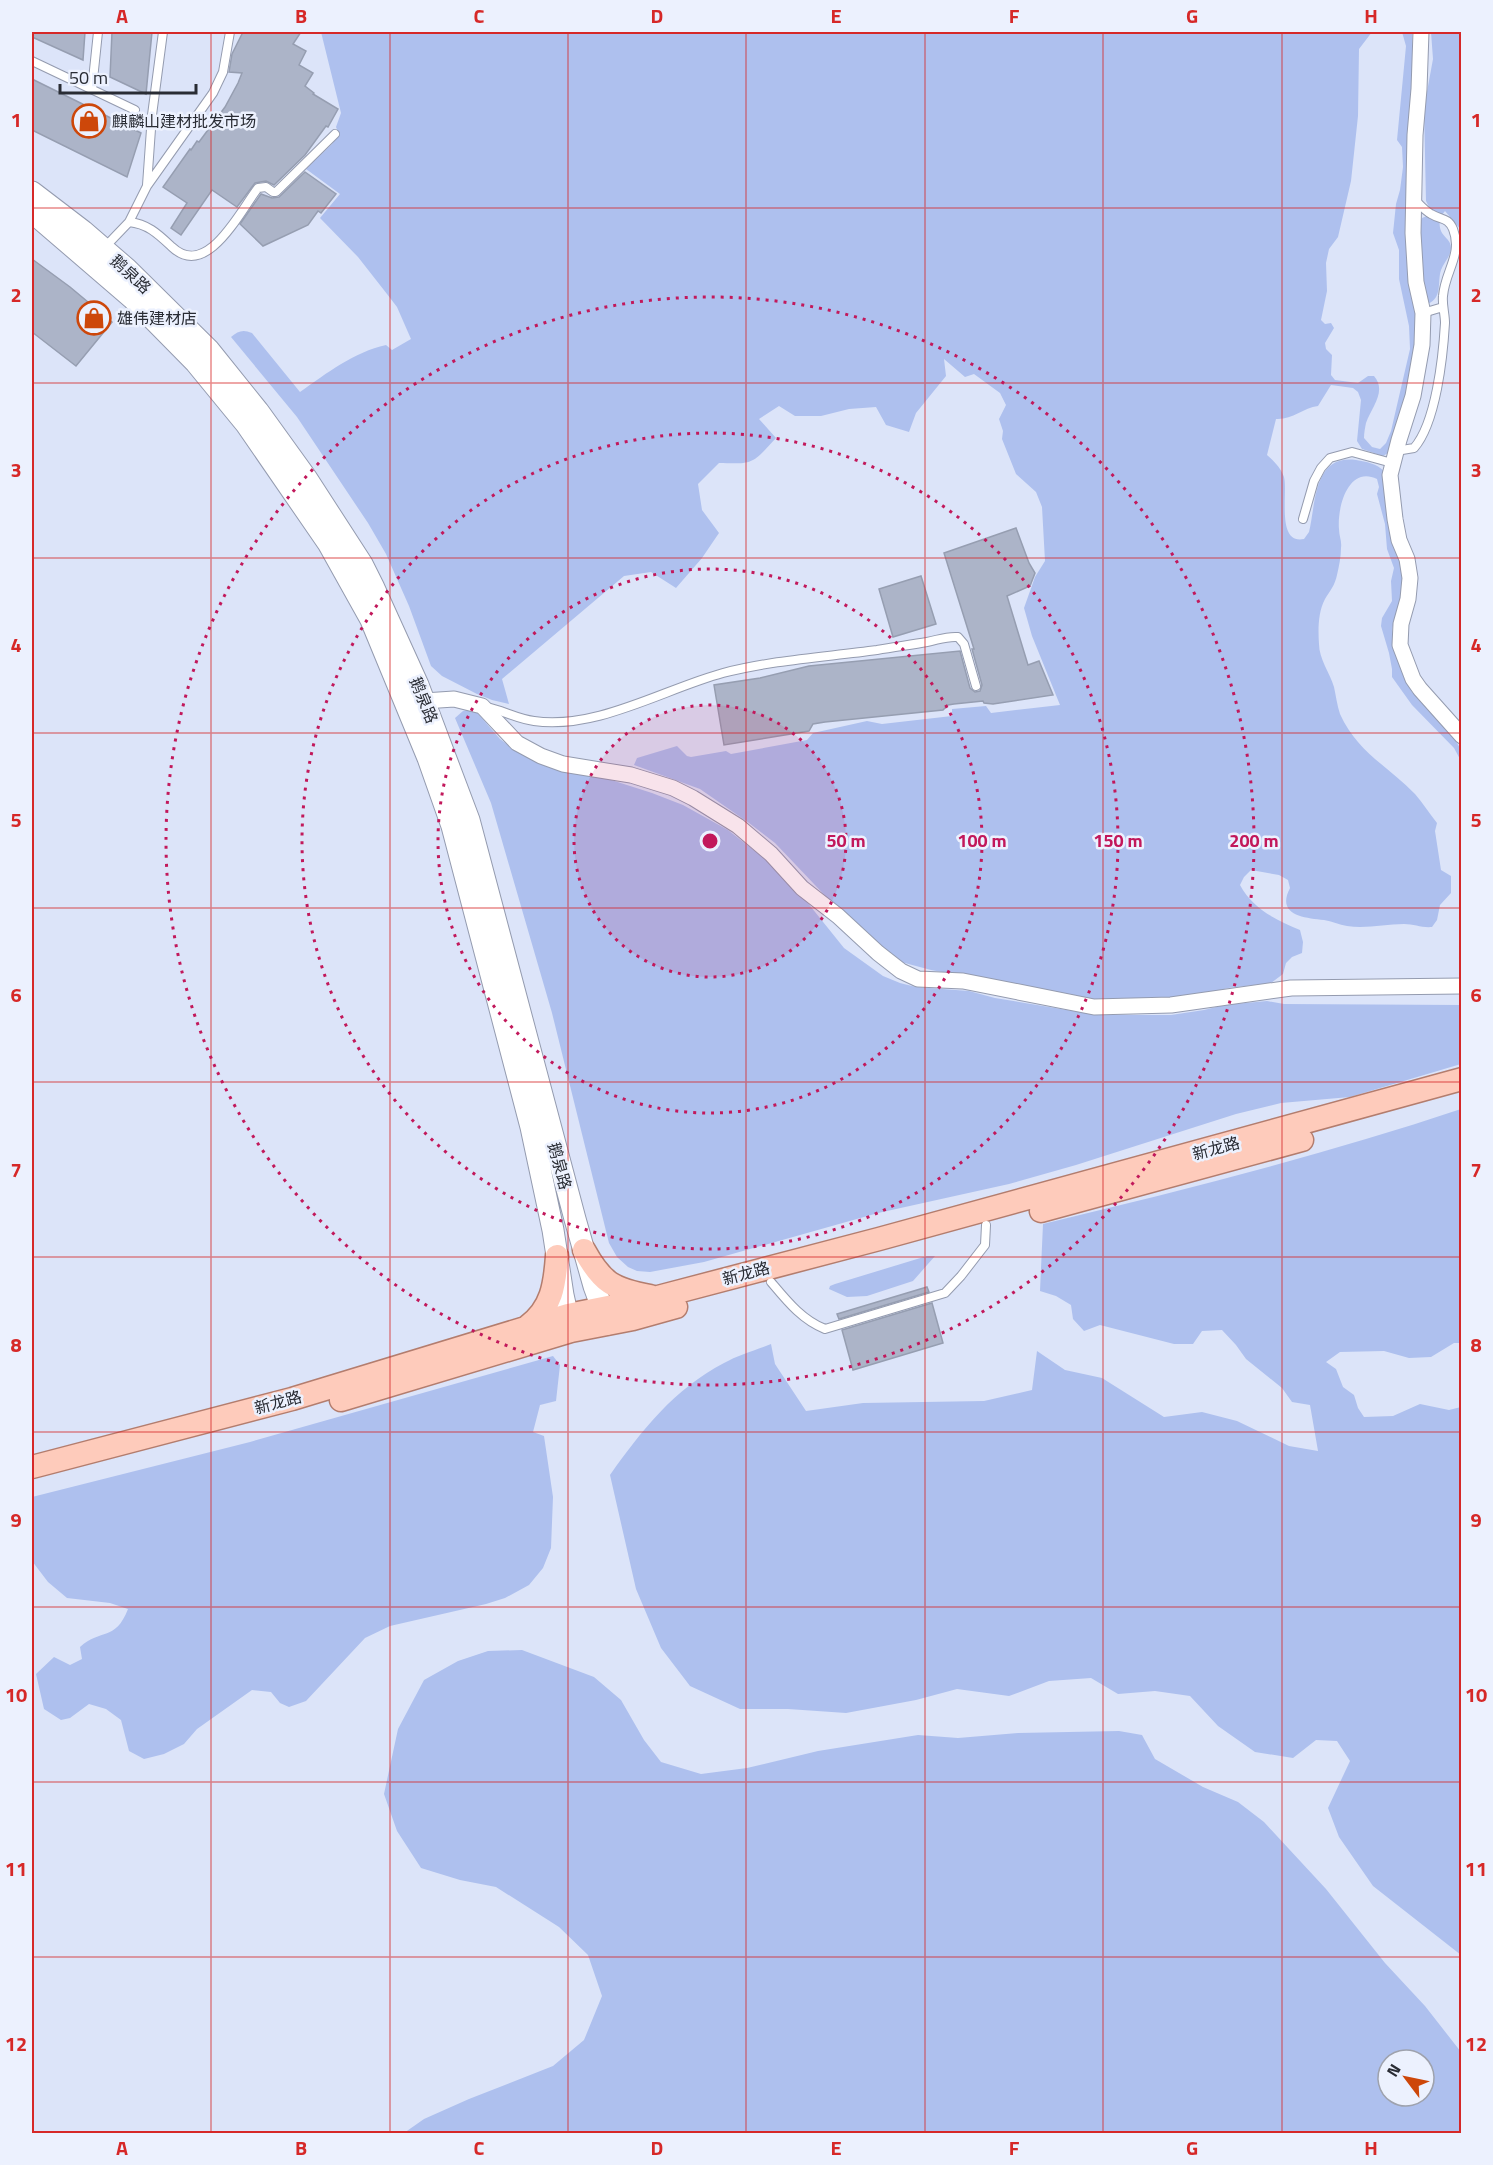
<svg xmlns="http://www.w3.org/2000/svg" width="1493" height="2165" viewBox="0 0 1493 2165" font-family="'Titillium Web','Noto Sans SC',sans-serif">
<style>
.green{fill:#aec0ee;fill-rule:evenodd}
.building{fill:#acb4c8;stroke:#969eb1;stroke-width:1.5}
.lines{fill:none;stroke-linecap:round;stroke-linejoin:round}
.service-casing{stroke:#949baf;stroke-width:10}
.minor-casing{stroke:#949baf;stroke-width:17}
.secondary-casing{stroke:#949baf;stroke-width:23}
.primary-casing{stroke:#b37d6e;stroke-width:25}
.service{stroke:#fff;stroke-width:8}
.minor{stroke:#fff;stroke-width:15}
.secondary{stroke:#fff;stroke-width:21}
.primary{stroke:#fecbbb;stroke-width:22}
.grid{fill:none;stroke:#d62828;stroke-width:1.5;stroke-opacity:0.55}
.ring{fill:none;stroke:#c2185b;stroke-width:3;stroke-dasharray:3 6}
.labels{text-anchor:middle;stroke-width:5;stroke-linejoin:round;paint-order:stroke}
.poi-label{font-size:16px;fill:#292c34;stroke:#ecf1fe;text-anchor:start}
.street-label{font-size:16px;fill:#292c34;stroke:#ecf1fe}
.centre{fill:#c2185b;stroke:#ecf1fe;stroke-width:3}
.ring-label{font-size:18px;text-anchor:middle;font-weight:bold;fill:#c2185b;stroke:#ecf1fe;stroke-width:5;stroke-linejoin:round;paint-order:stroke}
.neatline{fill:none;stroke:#d62828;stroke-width:2}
.grid-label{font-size:20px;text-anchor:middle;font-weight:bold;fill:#d62828}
</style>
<rect width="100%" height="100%" fill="#dce4f9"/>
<!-- green -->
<path class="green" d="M321 32H1372L1359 49 1358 116 1351 181 1338 237 1329 249 1326 263 1327 291 1321 320 1325 324 1331 323 1334 328 1325 343 1326 349 1332 355 1331 375 1335 380 1358 383 1368 376H1374C1387 391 1372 407 1366 423 1365 428 1364 433 1364 438L1372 447 1380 449 1386 443 1391 431 1410 349 1409 326 1399 279V250L1393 233 1396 204 1400 190 1403 167 1402 147 1397 140 1406 46 1402 32H1412L1416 321 1413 378 1390 448 1388 453 1383 456 1362 449 1357 441 1361 400 1358 392 1353 388 1331 385 1318 406C1303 408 1292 420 1276 419L1267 455C1274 461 1281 468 1284 477 1288 493 1276 545 1304 539L1309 532C1316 504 1313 454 1356 460 1367 462 1376 463 1385 472L1403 573 1401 596 1392 629 1394 648 1412 692 1456 741 1461 750V761L1454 748 1412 705 1392 677V669L1389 653 1381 626 1382 618 1392 601 1391 581 1394 568 1387 549 1385 524 1377 494 1379 487 1377 479C1348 465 1337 508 1339 529 1339 536 1342 541 1341 548 1341 557 1339 566 1337 575 1335 585 1330 591 1325 599 1318 612 1318 630 1319 644 1319 659 1330 673 1334 687 1336 696 1337 705 1340 714 1357 752 1388 766 1415 794 1423 803 1429 813 1437 823L1435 831 1441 870 1451 876V893L1440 905 1437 920 1432 927C1422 928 1414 924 1404 924 1385 924 1366 929 1347 926 1339 925 1332 921 1324 920 1303 918 1276 915 1290 888L1288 880 1279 875 1251 870 1244 877 1240 885C1253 909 1276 920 1300 930L1303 942 1302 953 1292 957 1286 963 1283 974 1271 983 1228 988 1205 994 1168 999 1103 1001 931 970 901 962 833 904 775 843 749 823 700 789 634 765 637 758 677 746 687 756 691 757 726 751 731 754 807 740 813 733 867 721 882 724 952 716V709L986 706 991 713 1060 705 1032 636 1024 608 1035 577 1045 561 1042 507 1036 492 1016 474 1002 439 1003 431 999 419 1006 405 1000 393 974 374 965 377 944 359 946 376 916 413 909 432 886 425 876 407 849 409 821 416H795L779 406 759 419 776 438C752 464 754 464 719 463L698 484 702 510 719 533 702 558 676 588 651 572 624 576 502 679 509 704 492 700 477 694 442 676 431 666 409 606 386 554 368 523 297 417 231 337C238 331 243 329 252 333L300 392C327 373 354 352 386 345L392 350 411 339 397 307 387 294 358 257 320 218 340 194 306 169 332 144 339 134 336 127 341 113Z
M1431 32H1461V230L1445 211 1441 216 1435 214 1430 209 1426 201 1424 108 1433 59Z
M1427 216 1440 218C1437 238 1451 236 1451 248 1451 256 1444 262 1441 270 1437 282 1443 297 1428 304L1422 287 1420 223 1422 218Z
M474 709 500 739 516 751 536 761 602 777 652 793 683 805 728 830 775 867 799 892 844 948 883 976 900 983 916 987 969 991 995 998 1097 1015H1171L1204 1010 1224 1005 1267 1001 1284 1004 1461 1005V1064L1350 1097 1281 1103 1236 1114 1076 1165 1009 1184 878 1213 704 1262 650 1272 637 1271 628 1267 617 1257 609 1243 552 1013 491 803 455 718 463 711Z
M1461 1109V1343H1454L1431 1357 1409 1358 1384 1351 1340 1352 1326 1362 1336 1369 1343 1387 1354 1395 1358 1408 1364 1417 1393 1416 1420 1404 1449 1410 1461 1407V1955L1373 1886 1339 1837 1328 1808 1350 1761 1337 1741 1316 1740 1293 1758 1255 1752 1218 1726 1190 1696 1155 1691 1118 1694 1091 1678 1049 1681 1009 1696 957 1689 916 1700 846 1713 788 1709H740L690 1686 661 1648 636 1589 610 1475C642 1430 674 1389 724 1363 738 1355 756 1350 771 1344L775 1364 806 1411 863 1403 984 1401 1032 1390 1037 1351 1065 1370 1102 1378 1164 1417 1202 1412 1237 1421 1289 1446 1318 1451 1310 1405 1292 1402 1282 1388 1246 1359 1236 1345 1222 1330 1202 1331 1193 1344H1174L1100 1325 1084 1331 1073 1319 1071 1305 1056 1296 1040 1291 1043 1224C1183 1190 1324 1155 1461 1109Z
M927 1256H935L913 1281 867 1296 847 1297 829 1289 830 1286 835 1284Z
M553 1356 560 1365 556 1401 540 1405 533 1432 544 1436 553 1497 551 1548 543 1568 529 1585 505 1598 486 1604 390 1626 365 1638 306 1701 289 1707 280 1703 271 1692 252 1690 197 1729 184 1744 164 1754 144 1759 129 1751 121 1720 106 1709 89 1704 70 1718 61 1720 44 1709 36 1674 54 1657 70 1665 82 1659 80 1647C101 1628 115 1642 128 1609L110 1603 67 1598 48 1582 32 1561V1497L250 1442Z
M522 1650 594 1677 621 1700 644 1740 661 1762 701 1774 747 1768 818 1751 918 1735 958 1738 1018 1733 1119 1731 1142 1735 1155 1759 1203 1787 1238 1802 1264 1822 1326 1889 1385 1963 1425 2006 1461 2052V2133H404L424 2119 469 2099 553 2066 584 2040 602 1996 588 1955 559 1927 496 1887 460 1880 421 1868 397 1831 384 1794 398 1729 424 1680 458 1661 488 1651ZM1388 2060H1424V2096H1388Z"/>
<!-- building -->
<path class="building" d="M32 32H85L83 60 32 37Z
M112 32H152L146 94 110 77Z
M243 32H301L293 44 306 51 299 65 313 73 305 86 314 93 313 94 338 109 328 127 326 126 305 155 274 185 266 181 255 183 237 207 212 190 181 235 171 228 187 203 163 187 190 149 191 150 197 141 199 142 225 107 238 83 242 73 229 72 232 54Z
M32 79 141 133 127 177 32 130Z
M305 172 336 194 321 213 318 211 308 225 263 246 240 224 261 194 272 198 279 197Z
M32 259 70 287 112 322 76 366 32 332Z
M1016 528 1029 563 1035 573 1030 586 1007 596 1028 665 1039 661 1053 695 993 704 984 703 983 701 954 704 948 705 943 710 825 722 813 724 809 731 724 745 714 685 760 678 809 666 960 651 970 688 975 692 980 691 982 685 972 649H974L944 553Z
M921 576 936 624 893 637 879 589Z
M927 1287 929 1292 839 1319 837 1314Z
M932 1303 943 1343 853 1370 842 1330Z"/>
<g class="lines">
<defs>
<path id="service" d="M32 61 135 110
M92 89 98 32
M147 185 152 115 163 32
M129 222C148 224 158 234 172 247 207 280 240 211 258 188L266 187 273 192H276L335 134
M105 247 129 222 147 186 213 93 223 72 230 32
M1423 313 1443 307
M1396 451 1414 448C1436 423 1443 357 1445 323 1445 314 1442 305 1443 296 1445 271 1463 254 1453 229 1448 217 1441 220 1431 214 1425 211 1419 204 1414 199
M1303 519 1314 481 1321 468 1330 458 1352 452 1392 463
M486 707C502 710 517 719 534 721 597 730 664 689 723 673 773 660 826 657 877 650 893 647 910 645 927 642 938 640 946 636 958 637L964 644 976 686
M771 1282C787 1301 802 1320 825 1329L945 1293 961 1276 985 1245 986 1225"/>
<path id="minor" d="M1421 32 1419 89 1415 135 1413 233 1416 282 1423 313 1422 345 1413 396 1399 440 1390 475 1395 519 1399 540 1407 559 1410 578 1408 599 1401 624 1400 645 1413 679 1420 689 1462 736
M424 701 454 699 482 706 517 743 541 756 563 764 631 775 673 788 693 798 738 826 771 854 802 888 838 916 878 953 901 971 918 979 963 981 1094 1007 1171 1005 1291 988 1462 986"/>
<path id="secondary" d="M32 192 83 231 127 269 209 350 258 411 307 479 362 564 374 588 418 685 469 820 575 1219 594 1286 608 1324
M32 212 132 298 196 363 246 424 328 543 371 620 428 758 452 826 531 1127 553 1230 563 1295 571 1331"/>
<path id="primary" d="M1041 1211 1302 1140
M584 1250C602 1283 613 1289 650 1296
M528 1326C552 1308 555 1284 557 1256
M341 1400 571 1331 633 1319 676 1307
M32 1467 292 1399 568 1315 658 1297 879 1239 1462 1079"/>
</defs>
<!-- service casing -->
<use href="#service" class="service-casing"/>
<!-- minor casing -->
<use href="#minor" class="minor-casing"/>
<!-- secondary casing -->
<use href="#secondary" class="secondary-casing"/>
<!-- primary casing -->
<use href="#primary" class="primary-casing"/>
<!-- service -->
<use href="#service" class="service"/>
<!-- minor -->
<use href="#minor" class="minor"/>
<!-- secondary -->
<use href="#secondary" class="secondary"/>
<!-- primary -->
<use href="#primary" class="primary"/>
</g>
<!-- grid -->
<path class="grid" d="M211 32V2134M390 32V2134M568 32V2134M746 32V2134M925 32V2134M1103 32V2134M1282 32V2134M32 208H1462M32 383H1462M32 558H1462M32 733H1462M32 908H1462M32 1082H1462M32 1257H1462M32 1432H1462M32 1607H1462M32 1782H1462M32 1957H1462"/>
<!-- distance rings -->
<circle cx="710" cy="841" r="136" fill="#c2185b" fill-opacity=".12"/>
<g class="ring">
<circle cx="710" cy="841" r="136"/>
<circle cx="710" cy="841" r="272"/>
<circle cx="710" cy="841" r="408"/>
<circle cx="710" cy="841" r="544"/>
</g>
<!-- icons -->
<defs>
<symbol id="shop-ring" viewBox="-11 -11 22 22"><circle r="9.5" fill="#ecf1fe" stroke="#cd470a" stroke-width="1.5"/><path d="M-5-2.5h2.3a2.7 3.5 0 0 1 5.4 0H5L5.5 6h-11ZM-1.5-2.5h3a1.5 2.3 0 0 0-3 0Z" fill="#cd470a"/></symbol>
</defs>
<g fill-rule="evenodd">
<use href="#shop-ring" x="70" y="102" width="38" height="38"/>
<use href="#shop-ring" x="75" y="299" width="38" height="38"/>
</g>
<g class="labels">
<!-- poi labels -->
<g class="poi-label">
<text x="112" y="127">麒麟山建材批发市场</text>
<text x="117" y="324">雄伟建材店</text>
</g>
<!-- street labels -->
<g class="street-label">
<text transform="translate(131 274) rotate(43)" y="6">鹅泉路</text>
<text transform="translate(424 700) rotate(68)" y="6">鹅泉路</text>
<text transform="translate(1216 1148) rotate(-15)" y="6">新龙路</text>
<text transform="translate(560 1166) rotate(75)" y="6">鹅泉路</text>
<text transform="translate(746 1273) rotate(-15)" y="6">新龙路</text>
<text transform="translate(278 1402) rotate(-15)" y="6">新龙路</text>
</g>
</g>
<circle cx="710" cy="841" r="9" class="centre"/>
<g class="ring-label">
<text x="846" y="847">50 m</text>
<text x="982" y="847">100 m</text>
<text x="1118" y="847">150 m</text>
<text x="1254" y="847">200 m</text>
</g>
<!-- border -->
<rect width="1493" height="2165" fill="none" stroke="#ecf1fe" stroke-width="66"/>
<!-- north arrow -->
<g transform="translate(1406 2078) rotate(302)"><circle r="28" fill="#ecf1fe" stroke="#9ea2ad" stroke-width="1.5"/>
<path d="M0-4.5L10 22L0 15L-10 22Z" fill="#cd470a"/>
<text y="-9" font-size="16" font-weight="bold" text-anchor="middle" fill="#292c34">N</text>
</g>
<!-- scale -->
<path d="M60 84v9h136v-9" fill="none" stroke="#292c34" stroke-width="3"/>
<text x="69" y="84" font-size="18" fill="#292c34" stroke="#ecf1fe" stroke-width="4.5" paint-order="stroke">50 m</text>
<rect x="33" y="33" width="1427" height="2099" class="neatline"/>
<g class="grid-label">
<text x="122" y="23">A</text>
<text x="301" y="23">B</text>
<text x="479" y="23">C</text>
<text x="657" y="23">D</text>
<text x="836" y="23">E</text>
<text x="1014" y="23">F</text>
<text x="1192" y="23">G</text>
<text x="1371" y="23">H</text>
<text x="16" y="127">1</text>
<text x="1476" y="127">1</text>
<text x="16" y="302">2</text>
<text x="1476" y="302">2</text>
<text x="16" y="477">3</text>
<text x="1476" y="477">3</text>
<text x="16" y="652">4</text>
<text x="1476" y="652">4</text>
<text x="16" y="827">5</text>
<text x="1476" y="827">5</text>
<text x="16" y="1002">6</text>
<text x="1476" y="1002">6</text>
<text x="16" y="1177">7</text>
<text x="1476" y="1177">7</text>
<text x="16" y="1352">8</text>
<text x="1476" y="1352">8</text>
<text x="16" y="1527">9</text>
<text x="1476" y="1527">9</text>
<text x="16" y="1702">10</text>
<text x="1476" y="1702">10</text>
<text x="16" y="1876">11</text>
<text x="1476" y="1876">11</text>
<text x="16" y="2051">12</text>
<text x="1476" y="2051">12</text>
<text x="122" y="2155">A</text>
<text x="301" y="2155">B</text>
<text x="479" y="2155">C</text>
<text x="657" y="2155">D</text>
<text x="836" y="2155">E</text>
<text x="1014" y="2155">F</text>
<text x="1192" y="2155">G</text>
<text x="1371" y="2155">H</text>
</g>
</svg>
